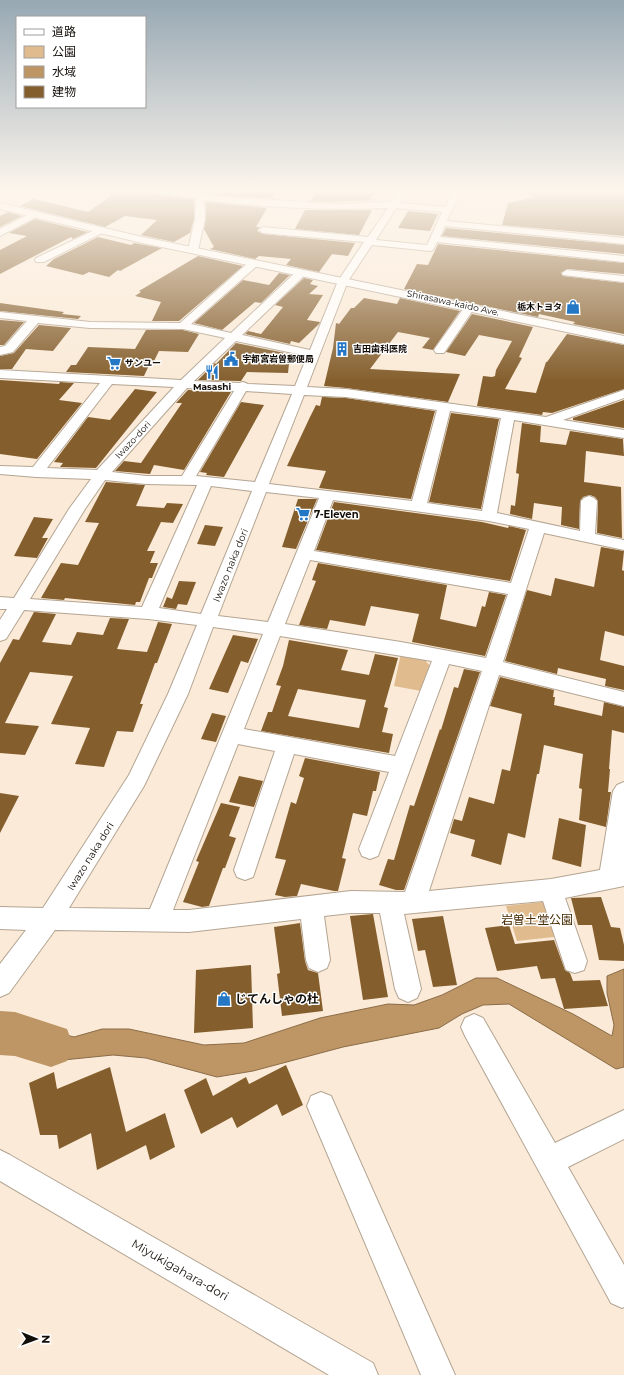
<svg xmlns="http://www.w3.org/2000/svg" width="624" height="1375" viewBox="0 0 624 1375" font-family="Montserrat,'Noto Sans JP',sans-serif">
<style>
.green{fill:#e0bb8e}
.water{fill:#be9564;stroke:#8b6c48}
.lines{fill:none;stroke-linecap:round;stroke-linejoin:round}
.river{fill:#be9564;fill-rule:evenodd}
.building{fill:#845e2d;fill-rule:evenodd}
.minor-casing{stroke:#b4a593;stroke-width:2}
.major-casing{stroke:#b4a593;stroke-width:2}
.minor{fill:#fff;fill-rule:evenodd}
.major{fill:#fff;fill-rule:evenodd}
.labels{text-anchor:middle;stroke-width:3;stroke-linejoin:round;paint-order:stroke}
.far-street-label{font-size:9px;fill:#130d08;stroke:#fff}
.far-poi-label{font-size:9px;font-weight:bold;fill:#130d08;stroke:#fff;text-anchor:start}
.poi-label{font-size:10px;font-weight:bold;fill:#130d08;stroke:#fff;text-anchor:start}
.street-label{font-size:10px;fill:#130d08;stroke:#fff}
.near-park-label{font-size:12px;fill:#462a00;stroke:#fff}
.near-poi-label{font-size:12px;font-weight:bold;fill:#130d08;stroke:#fff;text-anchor:start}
.near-street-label{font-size:12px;fill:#130d08;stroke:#fff}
</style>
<rect width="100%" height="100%" fill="#faead7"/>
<!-- green -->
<path class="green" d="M401 653 424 659 430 666 421 691 394 686Z
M543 902 552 907 563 936 517 941 506 906Z"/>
<!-- water -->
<path class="water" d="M624 969V1067L616 1069 509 1004 483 1005 462 1014 439 1028 343 1047 253 1071 217 1077 146 1058 113 1055 53 1061 0 1046 16 1022 74 1037 102 1029H129L204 1045 244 1043 320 1018 388 1004 414 1005 442 995 476 978H497L573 1014 612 1036 614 1025 607 993V976Z"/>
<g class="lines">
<!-- river -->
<path class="river" d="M0 1011 15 1012 67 1029 73 1045 67 1061 51 1067 15 1056 0 1055Z"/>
</g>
<!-- building -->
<path class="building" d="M111 190H148L153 194 194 199V219L190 233 174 242 141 235 157 220 125 216 105 227 20 206 33 199 88 212 111 196Z
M180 190 220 193 224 190H276L272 198 227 196Z
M319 190H348L372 192 374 193 369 199 377 200 332 202 310 201Z
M519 190H624V236L502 225 508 203 535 197Z
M206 202 267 208 256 227H260L257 231 263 234 355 243 348 256 332 254 319 272 286 265 291 259 259 256 255 259 210 249 214 247 204 229 206 219Z
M305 210H372L359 235 295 229Z
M408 211 438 214 430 231 398 228Z
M8 212 22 216 0 227V216Z
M35 219 88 232 73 239 71 237 0 274V250L27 236 9 233Z
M446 228 624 245V254L442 236Z
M98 237 131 245 134 243 162 248 120 271 118 270 109 277 89 272 83 275 46 266 54 259Z
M438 244 624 263V274L567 269 561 273 563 276 624 283V334L573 324 575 322 539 314 538 317 404 289 417 264 428 265Z
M198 256 243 266 179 321H152L161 302 135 296 141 292 139 291Z
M279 273 290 275 261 303 255 302 222 330 194 323 243 280 269 285Z
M304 278 313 280 310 284 318 286 309 294 323 295 307 320 320 322 319 324 299 343 291 341 290 344 245 334 248 331 261 334 283 307 275 305Z
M364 298 397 304 400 298 460 311 433 350 422 348 430 338 398 332 370 369 460 374 448 402 346 388 324 386 333 348 336 323 339 324 351 308H354Z
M0 303 64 312 62 314 81 316 78 319 0 311Z
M472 314 533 327 519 357 522 358 505 389 536 393 546 362H547L567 334 624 345V389L552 413 543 412 542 415 477 406 483 376 492 377 495 376 496 370 512 341 479 335 465 356 446 352Z
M0 320 24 322 4 345H0Z
M39 325 71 328 53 351 26 349 12 369H0V356L14 353Z
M146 330H183L199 334 188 352 159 351 154 361H151L144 376 66 372 71 365H76L88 347 135 349Z
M236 343 290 354 288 373 247 372 241 381H239L198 380 215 363 216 364Z
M0 380 59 384 60 382 74 383 59 400 82 403 37 459 0 454Z
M135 389 157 392 96 468 60 467 63 463 54 462 88 417 110 420Z
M188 390 231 392 184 470 154 465 150 474 115 471 124 461 141 463 182 403H176Z
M322 397 346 398 435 411 411 499 319 488 326 471 287 466 310 417 316 405 320 406Z
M624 400V428L573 420V418Z
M241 402 264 405 224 477 206 475 207 473 200 472Z
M451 413 499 419 481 509 429 502Z
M522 423 541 426 540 442 566 445 570 431 623 439 624 456 586 451 584 482 621 487 622 538 597 533 598 501 595 497 590 495 583 497 580 501 579 529 561 525 562 507 534 503 532 519 510 514 511 505 515 506 519 474 516 473Z
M106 482 145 485 136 506 164 508 167 503 183 504 173 523 161 522 147 551H155L150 563H158L152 578H149L140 602H136L135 605 65 598 64 600 41 598 61 563 78 565 99 523 85 522Z
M298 499H317L296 549 282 547Z
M334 502 482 522 508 528 509 526 526 530 510 581 316 550Z
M34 517 53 519 42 538H48L37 558 14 556Z
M205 525 223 527 215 546 197 544Z
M601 547 624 551 622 570 624 571V636L605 631 600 660 624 666V690L605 686 606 679 558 668 557 674 505 661 527 590 551 596 555 578 594 587Z
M318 563 447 585 440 619 476 627 482 606 485 607 489 592 506 595 485 656 412 642 419 614 371 606 365 626 330 620 327 629 299 625 316 581 312 580Z
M179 581 196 582 187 605 178 604 176 609 163 607 167 597 172 599Z
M34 612 56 614 42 642 71 645 77 632 103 635 110 618 129 619 117 649 147 652 158 622 172 624 157 663H155L140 704H143L133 732 117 731 104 767 75 764 90 728 51 724 73 676 30 672 5 723 39 726 25 755 0 753V663L13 639 19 640Z
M233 635 258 639 248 663 241 661 228 693 209 689Z
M289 640 348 650 341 670 369 675 375 654 398 658 384 707 388 708 382 732 393 734 389 753 261 731 268 712H272L281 686 276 685 283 666ZM298 689 366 700 359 728 288 716Z
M464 669 480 672 404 890H396L379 885 388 859 394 860 410 805 414 806 440 729 441 730 454 687 458 688Z
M500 677 554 690 553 697H555L554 705 602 716 604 702 624 707V733L612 730 609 769H610L608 792H611L606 827 579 820 582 789 579 788 583 754 544 745 539 774H537L525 838 508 833 501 865 471 856 475 840 450 833 454 819 462 821 469 797 494 804 502 769 510 771 522 714 490 706Z
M212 713 226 716 216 742 201 739Z
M305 758 380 772 376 791H373L367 816 353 813 342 858 346 859 338 891H334L301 884 297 896 285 897 275 895 286 860 275 858 291 802 296 804 304 778 299 776Z
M239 776 263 781 254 807 229 802Z
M0 793 19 796 0 833Z
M221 803 240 807 229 836 236 838 225 868H223L209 906 202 907 183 902 199 862 196 861Z
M559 818 586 825 581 867 552 859Z
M601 897 611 927 620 928 624 945V961L599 960 592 925H578L571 898Z
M373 914 388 997 363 1000 350 916Z
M443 916 457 985 433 987 425 950 418 951 412 919Z
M300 923 305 961 308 970 318 973 323 1011 282 1016 277 974 280 973 274 927Z
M509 925 515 944 554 940 565 970 570 973 573 981 600 980 608 1006 564 1009 555 978 541 979 537 966 497 971 485 928Z
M251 965 253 1028 194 1033 196 970Z
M286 1065 303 1105 282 1116 277 1104 237 1128 232 1117 201 1134 184 1090 206 1078 213 1096 246 1077 249 1084Z
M110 1067 126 1132 165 1113 175 1147 150 1160 146 1145 97 1170 91 1133 59 1149 57 1135H40L29 1083 54 1072 57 1089Z"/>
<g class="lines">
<defs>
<path id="minor" d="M149 190H170L227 197 332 204 391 202 396 195 376 193 372 190H408L400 203 445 207 453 190H461L447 221 624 238V244L445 226 440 237 624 256V262L437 242 433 250 430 251 372 245 348 281 307 387 346 389 546 417 624 390V398L563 420 624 430V438L514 420 497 513 580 531 581 501 584 498 589 496 594 498 597 501 595 534 624 540V550L544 533 503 662 624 692V706L499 675 429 891 551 879 600 870 613 791 617 785 624 782V886L565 898 587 961 584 970 575 973 566 970 543 901 404 914 421 989 417 998 408 1002 399 998 395 989 380 913H351L324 916 330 960 327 968 318 972 309 968 306 960 301 919 189 932 55 930 9 993 0 997V964L26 930 0 929V907L43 908 129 775 168 694 197 625 148 619 24 610 6 639 0 641V620L7 609H0V597L14 598 69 509 91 479 36 477 0 474V466L33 467 100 383 0 378V370L181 380 225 338 183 329 90 328 38 323 13 352 0 355V347L5 346 27 321 0 318V312L90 322 180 323 250 261H258L259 263 258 265 191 324 231 333 297 271 301 270 306 273 305 275 242 335 310 350 338 281 364 242 263 233 258 230 263 227 368 237 388 208C326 210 265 208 204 200L205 219 198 250 193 253 188 250 195 219 196 198 153 193ZM396 208 442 212 427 245 376 240ZM236 341 307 356 295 386 248 384 243 382 239 383 194 381ZM112 384 174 387 97 470 47 468ZM187 388 234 391 182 476H146L112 472ZM246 391 292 394 255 482 196 476ZM304 395 346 397 437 410 412 501 269 484ZM450 411 501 418 482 511 427 503ZM105 480 146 484 197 485 142 607 30 599 85 509ZM211 486 252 491 201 614 159 608ZM266 492 319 498 268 622 218 616ZM333 500 489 521 529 529 511 583 314 551ZM310 560 508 594 486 658 401 642 285 624ZM213 627 263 634 150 909 69 908 144 786 188 694ZM280 636 432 661 395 756 244 729ZM449 664 482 671 405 892 351 891 189 910H173L238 744 275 751 234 870 237 877 245 880 253 877 294 754 389 772 359 849 362 856 370 859 378 856Z
M35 211 38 212 39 214 38 216 0 236V229Z
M101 227 106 230 104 232 44 262H36L35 260 36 258Z
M567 270 624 276V282L563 275 562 273Z
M470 304 475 307 444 353H436L434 350 436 347 466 305Z
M474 1014 483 1018 555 1143 624 1110V1139L568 1167 624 1265V1307L622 1308 611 1303 465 1036 461 1027 465 1018Z
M321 1092 331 1096 455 1375H421L307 1106 311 1096Z
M0 1150 10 1155 373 1363 378 1375H329L0 1181Z"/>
<path id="major" d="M0 203 138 236 624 336V344L138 242 0 209Z"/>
</defs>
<!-- minor casing -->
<use href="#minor" class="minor-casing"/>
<!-- major casing -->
<use href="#major" class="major-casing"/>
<!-- minor -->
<use href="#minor" class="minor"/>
<!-- major -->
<use href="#major" class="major"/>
</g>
<!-- sky -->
<linearGradient id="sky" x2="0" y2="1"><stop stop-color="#97a8b3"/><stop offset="0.5" stop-color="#fdf6ed"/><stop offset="1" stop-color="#fdf6ed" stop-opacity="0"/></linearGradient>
<rect width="624" height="382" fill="url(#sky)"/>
<!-- icons -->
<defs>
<symbol id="shop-bare" viewBox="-9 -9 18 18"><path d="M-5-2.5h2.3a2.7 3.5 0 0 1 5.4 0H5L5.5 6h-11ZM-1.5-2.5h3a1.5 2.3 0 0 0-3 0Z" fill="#2477c5" stroke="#fff" stroke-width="2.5" paint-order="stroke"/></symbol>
<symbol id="building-bare" viewBox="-9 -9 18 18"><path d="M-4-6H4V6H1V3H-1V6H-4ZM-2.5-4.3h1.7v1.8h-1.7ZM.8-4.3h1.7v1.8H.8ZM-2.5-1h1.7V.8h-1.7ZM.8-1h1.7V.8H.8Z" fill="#2477c5" stroke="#fff" stroke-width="2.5" paint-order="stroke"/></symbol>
<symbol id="civic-bare" viewBox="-9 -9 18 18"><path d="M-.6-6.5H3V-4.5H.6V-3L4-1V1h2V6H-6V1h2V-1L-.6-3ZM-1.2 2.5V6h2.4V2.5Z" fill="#2477c5" stroke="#fff" stroke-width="2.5" paint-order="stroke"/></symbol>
<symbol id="supermarket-bare" viewBox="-9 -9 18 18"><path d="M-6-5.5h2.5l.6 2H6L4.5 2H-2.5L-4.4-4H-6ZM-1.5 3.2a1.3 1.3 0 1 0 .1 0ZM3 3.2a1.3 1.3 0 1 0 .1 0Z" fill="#2477c5" stroke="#fff" stroke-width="2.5" paint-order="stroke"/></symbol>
<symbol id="restaurant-bare" viewBox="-9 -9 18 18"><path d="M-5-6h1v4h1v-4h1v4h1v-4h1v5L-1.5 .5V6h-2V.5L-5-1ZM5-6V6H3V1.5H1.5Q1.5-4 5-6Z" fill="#2477c5" stroke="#fff" stroke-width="2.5" paint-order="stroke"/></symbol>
</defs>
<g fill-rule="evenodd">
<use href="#shop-bare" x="563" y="297" width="20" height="20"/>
<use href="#building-bare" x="332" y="339" width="20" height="20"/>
<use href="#civic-bare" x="221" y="349" width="20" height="20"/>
<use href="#supermarket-bare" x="104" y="353" width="20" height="20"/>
<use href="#restaurant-bare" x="202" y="362" width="20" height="20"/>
<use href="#supermarket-bare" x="293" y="504" width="20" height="20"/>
<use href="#shop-bare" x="214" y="989" width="20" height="20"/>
</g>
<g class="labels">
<!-- far-street labels -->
<g class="far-street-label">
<text transform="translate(453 303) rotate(12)" y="3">Shirasawa-kaido Ave.</text>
<text transform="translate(133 440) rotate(-47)" y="3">Iwazo-dori</text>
</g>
<!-- far-poi labels -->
<g class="far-poi-label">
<text x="562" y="310" text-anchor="end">栃木トヨタ</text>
<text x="353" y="352">吉田歯科医院</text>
<text x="242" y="362">宇都宮岩曽郵便局</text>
<text x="125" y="366">サンユー</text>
<text x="212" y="390" text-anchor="middle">Masashi</text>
</g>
<!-- poi labels -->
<g class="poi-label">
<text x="314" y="518">7-Eleven</text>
</g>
<!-- street labels -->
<g class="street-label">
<text transform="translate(230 565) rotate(-68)" y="4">Iwazo naka dori</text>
<text transform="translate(90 856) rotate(-58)" y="4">Iwazo naka dori</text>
</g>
<!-- near-park labels -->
<g class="near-park-label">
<text x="537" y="924">岩曽土堂公園</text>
</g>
<!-- near-poi labels -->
<g class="near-poi-label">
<text x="235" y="1003">じてんしゃの杜</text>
</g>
<!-- near-street labels -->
<g class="near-street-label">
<text transform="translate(180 1270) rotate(30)" y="4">Miyukigahara-dori</text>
</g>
</g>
<!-- legend -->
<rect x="16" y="16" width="130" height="92" fill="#ffffff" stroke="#a19e9c"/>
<rect x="24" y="29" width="20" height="6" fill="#ffffff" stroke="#a19e9c"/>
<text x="52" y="36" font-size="12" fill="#130d08">道路</text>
<rect x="24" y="46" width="20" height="12" fill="#e0bb8e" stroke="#a19e9c"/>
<text x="52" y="56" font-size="12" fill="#130d08">公園</text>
<rect x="24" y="66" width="20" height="12" fill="#be9564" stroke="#a19e9c"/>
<text x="52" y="76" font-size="12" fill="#130d08">水域</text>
<rect x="24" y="86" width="20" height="12" fill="#845e2d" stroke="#a19e9c"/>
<text x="52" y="96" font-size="12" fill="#130d08">建物</text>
<!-- north arrow -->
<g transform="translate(36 1339) rotate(91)" stroke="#ffffff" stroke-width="3" paint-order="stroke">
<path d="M0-3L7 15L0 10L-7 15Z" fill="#130d08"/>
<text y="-6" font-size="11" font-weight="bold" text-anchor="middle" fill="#130d08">N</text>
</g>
</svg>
